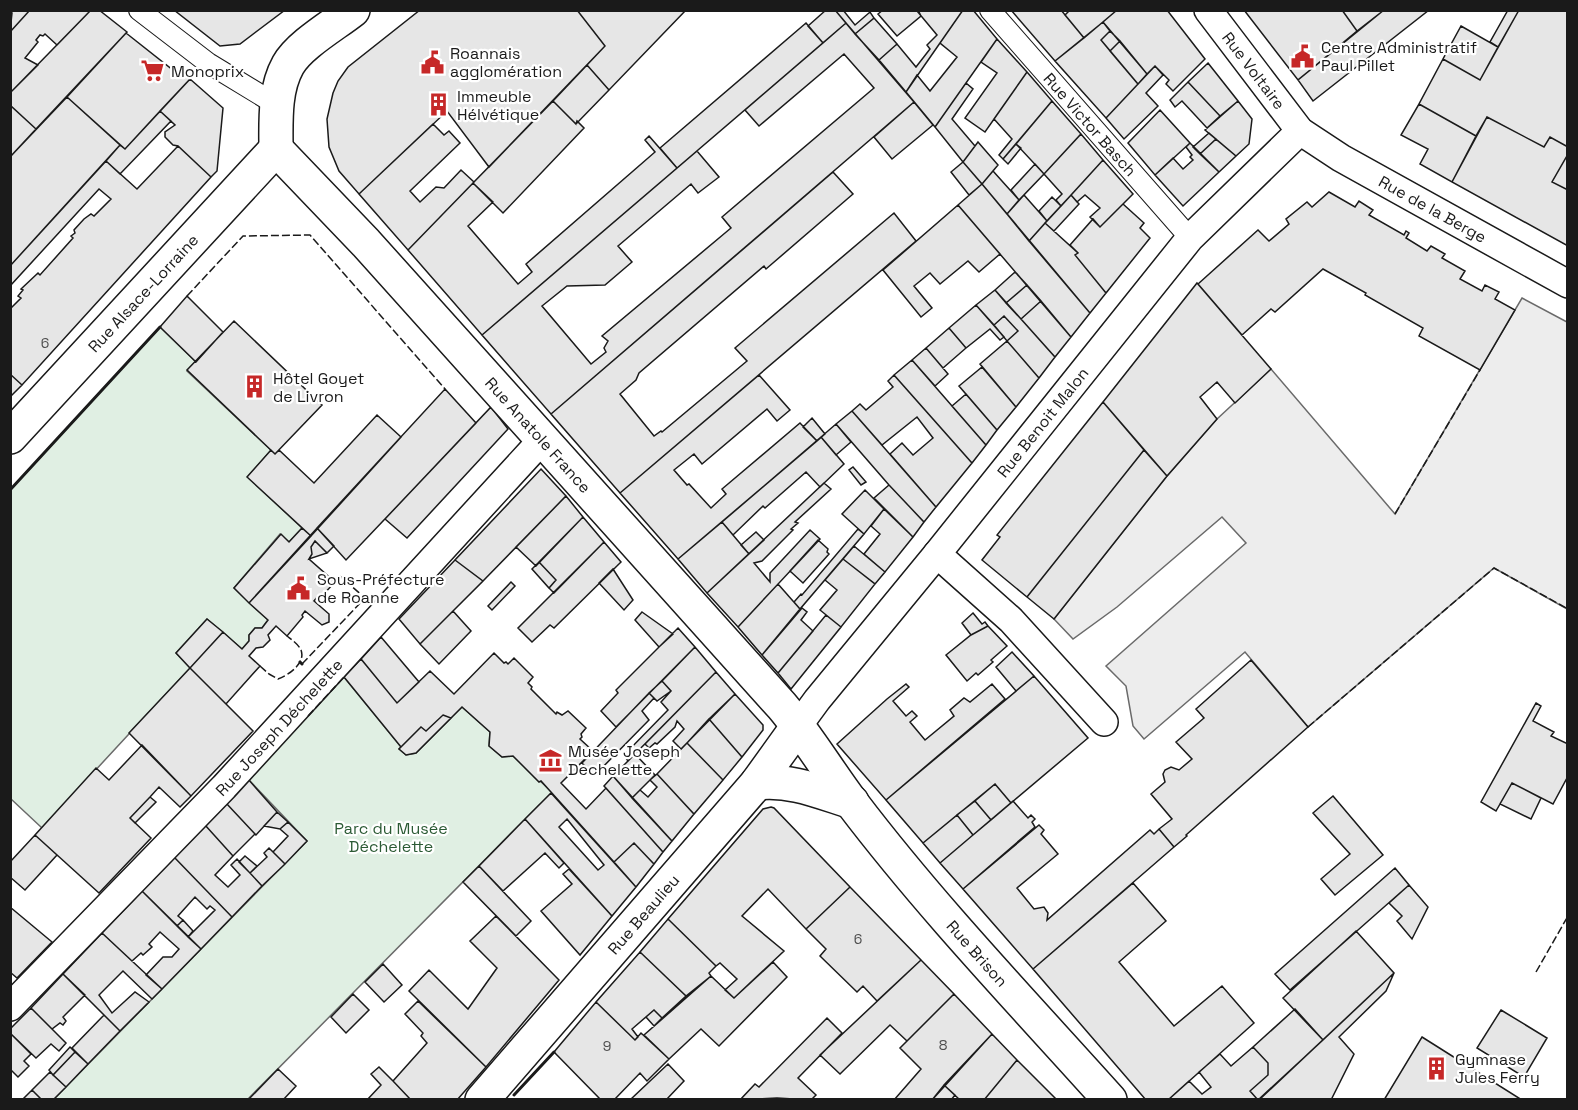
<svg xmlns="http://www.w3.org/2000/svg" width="1578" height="1110" viewBox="0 0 1578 1110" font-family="'Space Grotesk',sans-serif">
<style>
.green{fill:#e0efe3;stroke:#6a6a6a;stroke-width:1.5}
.parking{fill:#ededed;stroke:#6a6a6a;stroke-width:1.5}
.building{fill:#e6e6e6;stroke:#1a1a1a;stroke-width:1.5;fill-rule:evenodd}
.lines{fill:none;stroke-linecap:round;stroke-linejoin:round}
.pedestrian-casing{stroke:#1a1a1a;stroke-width:22}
.minor-casing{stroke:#1a1a1a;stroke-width:30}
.tertiary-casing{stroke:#1a1a1a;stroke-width:36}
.pedestrian{stroke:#fff;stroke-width:20}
.minor{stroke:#fff;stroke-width:27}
.tertiary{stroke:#fff;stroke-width:33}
.fence{stroke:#1a1a1a;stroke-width:1.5;stroke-dasharray:8 3;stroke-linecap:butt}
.wall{stroke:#1a1a1a;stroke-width:3}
.labels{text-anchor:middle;stroke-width:4.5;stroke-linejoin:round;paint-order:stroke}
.number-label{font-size:14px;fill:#4d4d4d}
.poi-label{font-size:16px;fill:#1a1a1a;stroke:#fff;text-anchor:start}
.street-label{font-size:16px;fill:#1a1a1a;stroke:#fff}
.park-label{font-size:16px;fill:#2b5a34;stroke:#fff}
</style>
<rect width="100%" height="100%" fill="#fff"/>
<!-- green -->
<path class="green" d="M160 327 196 362 187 371 271 450 248 477 302 528 289 542 280 534 234 588 268 620 262 628H255L249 635V641L242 649 207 619 176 653 190 668 42 828 11 799 10 490Z
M344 677 401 747 399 749 406 755 416 753 462 707 490 732 489 746 502 757 513 756 552 792 248 1099 53 1100 307 841 248 779Z"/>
<!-- parking -->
<path class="parking" d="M1522 298 1567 322V609L1494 568 1308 727 1245 652 1144 739 1133 726 1126 686 1106 666 1246 543 1222 517 1117 607 1073 639 1054 619 1167 476 1217 419 1271 369 1395 514Z"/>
<!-- building -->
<path class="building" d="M10 10H30L10 32 12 13Z
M30 10H91L57 45 45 34 43 36 40 35 36 40 38 42 25 58 38 65 10 93V32Z
M91 10H99L127 32 36 129 10 105V93Z
M174 10H285L240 44 220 46Z
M420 10H577L605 46 489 167 447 111 359 194 339 171 329 147 327 119 333 93 338 81 348 67Z
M577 10H686L609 90 587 65 605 46Z
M826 10H835L846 23 823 43 808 26Z
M835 10H843L855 25 870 12 874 18 855 34Z
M883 10H918L921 16 897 36 878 14Z
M963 10 940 43 906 92 879 60 897 44 916 67 930 49 927 45 937 35 917 11Z
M963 10H973L997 39 935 127 906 92 917 75 930 91 957 57 940 43Z
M1011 10H1061L1084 38 1055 61Z
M1070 10H1117L1084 38 1065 15Z
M1117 10H1167L1205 59 1173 91 1166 84 1169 80 1155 66 1147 74 1103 22Z
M1244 10H1342L1357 31 1298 80Z
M1342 10H1384L1357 31Z
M1384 10H1429L1313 101 1298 80Z
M1508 10H1519L1498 47 1490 42Z
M1519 10H1568V147L1550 137 1544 147 1487 117 1476 136 1419 104 1443 59 1480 80Z
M874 18 897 44 879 60 855 34Z
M1103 22 1110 31 1101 40 1138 84 1106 118 1055 61Z
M806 23 823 43 677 168 660 148Z
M846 23 914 102 551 414 482 335 697 151 719 177 698 193 691 184 618 246 632 262 605 285 567 286 542 306 591 364 606 352 604 348 608 341 602 336 731 228 722 217 874 88 844 54 759 126 745 110Z
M1461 26 1498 47 1480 80 1443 59Z
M1110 31 1120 41 1110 51 1101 40Z
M126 33 178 74 181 72 190 79 125 149 67 97Z
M997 39 1027 72 985 132 965 118 997 73 981 62Z
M1120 41 1147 74 1138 84 1110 51Z
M1208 63 1238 101 1220 116 1188 82Z
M587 65 609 90 576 124 553 101Z
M1155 66 1163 75 1146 93 1158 106 1124 139 1106 118Z
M1027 72 1052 101 1003 159 999 155 1012 139 994 119Z
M190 79 223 108 217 171 211 177 178 146 173 145 165 137V132L175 125 160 111Z
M1188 82 1220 116 1207 128 1182 101 1175 107 1170 100Z
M966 83 973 89 952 119 975 146 963 162 935 127Z
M67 97 120 145 10 266V157Z
M553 101 576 124 577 121 584 128 503 213 473 183Z
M1052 101 1081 134 1044 174 1016 144Z
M1238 101 1252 119 1249 144 1236 156 1205 130Z
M914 102 933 125 892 159 874 137Z
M1419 104 1476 136 1452 182 1420 164 1428 149 1401 135Z
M12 107 36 129 10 157V109Z
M1160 110 1190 143 1155 175 1128 143Z
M160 111 171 121 120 174 106 161 120 145 125 149Z
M1487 117 1544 147 1550 137 1568 147V154L1552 182 1568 190V246L1452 182Z
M433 124 444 135 449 131 460 143 410 191 420 202 436 187 444 188 461 170 474 182 408 250 359 194Z
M1209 133 1216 139 1200 154 1193 147Z
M1081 134 1103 160 1061 206 1056 200 1062 194 1044 174Z
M649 136 677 168 482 335 408 250 473 183 493 202 468 226 518 284 532 272 526 264 655 152 645 140Z
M1216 139 1236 156 1219 172 1200 154Z
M978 142 998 165 982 184 963 162Z
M1190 143 1219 172 1183 206 1155 175 1173 158 1183 169 1193 160 1190 157 1192 155 1186 147Z
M1016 144 1021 148 1008 164 1003 159Z
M178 146 211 177 22 385 10 374V309L21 298 18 296 23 290 21 289 38 273 40 275 73 238 71 236 75 233 74 230 84 219 91 214 94 216 111 199 99 189 10 286V266L106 161 137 189Z
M1568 154V190L1552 182Z
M1103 160 1133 194 1100 227 1090 217 1100 208 1085 195 1077 202 1071 195Z
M963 162 982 184 969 195 951 172Z
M1035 164 1044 174 1019 200 1011 190Z
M993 171 1019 200 1007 214 982 184Z
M833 172 853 194 766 269 764 266 639 373 636 380 620 394 654 436 661 431 662 432 747 361 735 348 894 213 916 241 620 493 551 414Z
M982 184 1090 313 1071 337 958 205Z
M1329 192 1355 207 1359 201 1373 210 1369 215 1404 235 1406 231 1409 233 1406 238 1427 251 1431 246 1445 254 1442 258 1465 271 1460 279 1482 291 1485 285 1499 292 1495 299 1515 310 1480 370 1419 336 1423 328 1365 295 1366 293 1323 269 1275 312 1271 309 1242 335 1198 284 1258 230 1269 241 1289 224 1286 219 1307 202 1312 207Z
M1024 195 1047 221 1029 241 1007 214Z
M1071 195 1079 204 1054 231 1045 223Z
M1052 197 1061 206 1047 221 1039 211Z
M1123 204 1144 223 1140 228 1150 238 1106 293 1075 255 1078 253 1070 245 1093 219 1100 227Z
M958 205 1000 254 979 272 968 261 940 284 930 273 914 286 932 308 921 317 883 270Z
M1045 223 1078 253 1075 255 1106 293 1090 313 1029 241Z
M1015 272 1027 285 1006 303 995 290Z
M1197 283 1271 369 1235 403 1217 382 1200 397 1217 419 1167 476 1103 402Z
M1027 285 1041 301 1021 319 1006 303Z
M995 290 1055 357 1039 378 1007 341 1018 331 1004 316 994 325 976 305Z
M187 296 223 332 196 362 160 327Z
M1041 301 1071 337 1055 357 1021 319Z
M976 305 1004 337 1000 340 990 329 966 348 949 328Z
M1004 316 1018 331 1007 341 994 325Z
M234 321 322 405 275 454 187 370Z
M949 328 966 348 943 368 926 348Z
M1007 341 1039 378 1016 407 980 364Z
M926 348 948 374 935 386 912 360Z
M912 360 986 445 972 463 894 375Z
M982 367 1016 407 997 430 959 386Z
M10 374 22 385 10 397Z
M759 375 790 410 777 421 767 409 702 464 694 454 674 470 687 485 689 484 711 508 726 494 722 489 800 423 817 441 678 559 620 493Z
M894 375 972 463 936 507 890 454 902 443 913 455 933 438 917 417 882 445 852 411 860 404 866 410 893 387 888 381Z
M445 389 476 423 346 560 317 528Z
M966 394 997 430 986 445 952 406Z
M1103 402 1144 450 1027 597 982 560 1000 537 997 535Z
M491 407 508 429 407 538 385 519Z
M852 411 936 507 924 522 889 485 836 424Z
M377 415 401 437 311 536 247 477 271 450 275 454 279 450 314 483Z
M812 418 825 434 817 441 803 427Z
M836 424 851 442 836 455 821 437Z
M821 437 844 464 820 487 806 472 765 508 763 506 733 535 722 522Z
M1144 450 1167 476 1054 619 1027 597Z
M853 467 866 482 861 485 849 470Z
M541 469 566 496 483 581 455 560Z
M824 483 831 489 795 522 798 523 791 529 793 530 762 561 754 563 770 582V573L810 530 820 539 738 627 707 593Z
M889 485 924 522 913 537 874 498Z
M865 490 884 509 864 534 842 514Z
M566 496 583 517 536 566 516 547Z
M884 509 913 537 885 572 864 554 880 534 871 526Z
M583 517 604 542 554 593 549 588 556 580 539 562Z
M722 522 749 554 707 593 678 559Z
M302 528 311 536 249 603 234 588 281 534 289 542Z
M317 528 334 546 327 553 315 541 311 547 312 554 309 559 335 582 320 598 318 596 314 601 329 614V622L322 625 305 611 302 615 303 617 287 636 276 626 268 635 270 640 263 647 256 648 249 656 260 666 226 704 190 668 223 632 242 649 249 641V635L255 628H262L268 620 249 603Z
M858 529 864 534 800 609 794 602 801 594 802 595Z
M756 532 764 540 749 554 741 545Z
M818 540 828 549 827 552 829 554 803 583 790 571Z
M315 541 327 553 309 559 312 554 311 547Z
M604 542 621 562 554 628 550 625 532 642 518 628Z
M854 546 885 572 875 584 843 559Z
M843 559 875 584 841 627 820 610 837 590 825 580Z
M455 560 483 581 420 644 399 619Z
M539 562 556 580 549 588 532 569Z
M613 569 633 600 624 610 599 583Z
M511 582 515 586 492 610 488 606Z
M778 584 800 609 762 655 738 627Z
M802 608 807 612 801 620 813 631 778 673 762 655Z
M453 611 471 631 439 664 420 644Z
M642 612 673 634 659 647 635 620Z
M973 613 982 624 985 622 988 626 971 635 962 623Z
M826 615 841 627 791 689 778 673Z
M207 619 223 632 190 668 176 653Z
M988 626 1007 646 991 660 993 662 978 675 976 673 967 681 946 655 971 635Z
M678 628 695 647 616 727 601 711 618 693 616 690Z
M381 637 419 682 397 703 361 659Z
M695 647 716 672 628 761 624 755 668 710 661 702 671 691 662 681Z
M1012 652 1034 676 1016 691 996 667Z
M494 653 504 663 506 662 508 664 514 658 533 677 528 683 532 687 531 689 556 714 557 712 562 715 568 711 586 728 581 734 582 737 580 739 593 751 561 783 586 809 606 788 663 852 654 864 634 843 614 862 541 781 539 782 513 756 502 757 489 746 490 732 462 707 451 718 443 715 426 731 421 727 401 747 344 677 361 659 397 703 430 671 454 694Z
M1251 660 1308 727 1186 835 1187 836 1174 847 1159 829 1172 819 1151 794 1165 782 1163 774 1165 770 1171 767 1179 770 1192 759 1176 742 1204 718 1196 709Z
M190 668 253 731 191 796 129 733Z
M716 672 735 694 681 749 673 741 684 729 677 721 675 727 657 744 655 743 649 748 645 744Z
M1034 676 1088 738 1011 803 995 784 923 843 886 800Z
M662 681 671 691 657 701 649 693Z
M906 684 909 687 893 701 906 716 912 711 917 716 910 722 925 740 954 716 950 710 964 698 970 702 992 684 1005 699 886 800 837 744 887 699Z
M649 693 654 698 642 711 649 720 594 776 582 763Z
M735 694 763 725V730L742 757 709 719Z
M1536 703 1541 706 1533 721 1554 732 1551 736 1568 744V776L1553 804 1512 783 1496 811 1481 802Z
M443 715 451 718 416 753 406 755 399 749 421 727 426 731Z
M709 719 742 757 723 780 687 743Z
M687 743 723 780 694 814 657 774Z
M142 745 191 796 180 807 159 787 150 797 130 818 151 838 99 893 35 835 96 768 109 780Z
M635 754 655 775 632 798 613 776Z
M657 774 694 814 672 841 632 798 640 790 648 797 657 787 650 780Z
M613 776 672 841 663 852 604 786Z
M248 779 277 812 256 835 226 803Z
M1512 783 1541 798 1531 819 1500 804Z
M995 784 1011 803 991 820 975 801Z
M551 793 636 887 612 916 525 819ZM567 819 604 865 598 870 559 827Z
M1333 796 1383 855 1335 895 1321 879 1350 854 1313 813Z
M150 797 156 802 135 823 130 818Z
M975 801 991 820 973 835 957 815Z
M1013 801 1028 818 1031 815 1035 819 1032 822 1035 827 963 889 940 863Z
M226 803 255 834 233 856 205 825Z
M771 807 774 808 850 887 806 929 768 889 742 916 784 951 734 998 725 990 737 979 720 963 716 966 668 919 763 809Z
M277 812 288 822 280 829 264 826Z
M957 815 973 835 940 863 923 843Z
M525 819 564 863 559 868 545 853 503 891 479 866Z
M288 822 307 841 285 864 273 852 288 836 280 829Z
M205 825 233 856 215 875 228 887 240 875 231 865 237 859 262 886 232 917 174 857Z
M1039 825 1044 830 1041 834 1058 854 1017 888 1034 909 1044 907 1048 913 1047 920 1150 830 1154 834 1159 829 1174 847 1033 969 963 889Z
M35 835 57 855 25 890 10 877V862Z
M634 843 654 864 636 887 614 862Z
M269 848 285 864 262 886 250 873 267 857 264 853Z
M245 856 257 866 250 873 239 862Z
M174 857 232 917 201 949 188 937 215 910 210 906 207 909 195 897 178 916 183 920 177 926 142 891Z
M479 866 531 921 516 936 463 882Z
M1395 868 1409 885 1290 990 1275 974Z
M569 869 612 916 580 955 541 911 572 884 563 874Z
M1133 883 1166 921 1119 962 1174 1026 1222 986 1254 1023 1168 1100H1146L1033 969Z
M1409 885 1428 907 1412 939 1397 921 1402 916 1389 903Z
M850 887 921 960 877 1001 863 986 857 992 820 956 826 949 806 929Z
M142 891 201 949 162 989 146 975 163 957H172L179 949 160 932 149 944 152 947 143 955 141 953 132 961 102 933Z
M10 907 52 942 17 978 10 972Z
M496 916 559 980 486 1067 409 991 429 970 468 1009 497 968 470 941Z
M668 919 716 966 709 973 711 976 686 996 640 952Z
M183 920 193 931 188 937 177 926Z
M1356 931 1394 973 1323 1040 1283 998Z
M102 933 162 989 152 999 123 971 99 995 112 1013 135 992 149 1002 120 1031 63 974Z
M640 952 686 996 662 1018 654 1010 632 1029 638 1037 635 1040 596 1002Z
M921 960 954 994 907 1041 890 1025 840 1074 820 1055Z
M773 962 787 977 719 1046 701 1029 669 1059 644 1035 711 976 734 998Z
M383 964 402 985 384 1002 365 982Z
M1394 973 1386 991 1339 1037 1354 1054 1331 1100H1259Z
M63 974 85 995 63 1017 66 1021 63 1025 60 1023 52 1029 31 1008Z
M353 994 369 1010 346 1033 331 1017Z
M954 994 992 1034 932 1100H894L921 1069 900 1048Z
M418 1001 486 1067 457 1100H411L393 1081 427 1043 421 1036 423 1033 405 1014Z
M596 1002 635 1040 641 1033 669 1059 647 1081 640 1073 614 1100H601L554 1052Z
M31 1008 66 1043 59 1051 51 1044 36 1058 10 1033V1029Z
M1295 1009 1323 1040 1258 1100 1250 1091 1268 1075V1063L1253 1047Z
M654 1010 662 1018 654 1026 646 1017Z
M1501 1010 1547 1038 1524 1077 1477 1048Z
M104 1015 120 1031 88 1064 72 1048Z
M827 1018 842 1033 798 1078 816 1095 811 1100 777 1098 740 1100 755 1084 759 1087Z
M10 1033 31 1054 24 1061 29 1066 18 1077 10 1069Z
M992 1034 1017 1060 984 1100H960L944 1085Z
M1422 1037 1522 1100H1384Z
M70 1047 75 1052 53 1075 49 1070Z
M1253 1047 1268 1063V1075L1250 1091 1258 1100H1168L1189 1081 1202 1094 1211 1087 1199 1072 1220 1054 1231 1066Z
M75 1052 88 1064 66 1087 53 1075Z
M1017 1060 1057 1100H984Z
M668 1064 684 1081 666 1100H630Z
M379 1067 393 1081 411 1100H367L381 1085 371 1074Z
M278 1069 296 1086 283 1100H248Z
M50 1072 66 1087 53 1100H42L32 1090Z
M944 1085 955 1095 951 1100H932Z
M32 1090 42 1100H22Z"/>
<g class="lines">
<defs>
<g id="pedestrian">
<path d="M139 10 208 63 277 105"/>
<path id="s1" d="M990 10 1190 238"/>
</g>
<g id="minor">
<path id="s2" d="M1208 10 1300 131 1341 158 1568 284"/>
<path d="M937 554 1011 620 1104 722"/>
<path id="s3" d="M798 726 817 700 937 554 1190 238 1300 131"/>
<path id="s4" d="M10 1007 224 787 542 440"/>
</g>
<g id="tertiary">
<path id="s5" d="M276 149 366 243 782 706C808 737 828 771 852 803 931 907 1022 1002 1110 1100"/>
<path d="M276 149C276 122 274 90 288 65 299 45 334 25 353 10"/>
<path id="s6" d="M10 437 276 149"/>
<path d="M757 783C791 779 820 792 852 802"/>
<path id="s7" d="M482 1100 757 783 798 726"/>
</g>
</defs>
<!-- pedestrian casing -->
<use href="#pedestrian" class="pedestrian-casing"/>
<!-- minor casing -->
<use href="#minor" class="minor-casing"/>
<!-- tertiary casing -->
<use href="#tertiary" class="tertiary-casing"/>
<!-- pedestrian -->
<use href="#pedestrian" class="pedestrian"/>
<!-- minor -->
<use href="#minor" class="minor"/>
<!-- tertiary -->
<use href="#tertiary" class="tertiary"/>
<!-- fence -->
<path class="fence" d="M187 296 243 236 310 235 445 389
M1395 514 1480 370
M302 664 365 598 340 576 335 582
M260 666 269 674 278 679C289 675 306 663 301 650 298 644 292 640 287 636
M308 716 344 677
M1308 727 1494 568 1568 609
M1536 972 1568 916"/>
<!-- wall -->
<path class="wall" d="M10 490 160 327
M300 662 302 664
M514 1095 554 1052"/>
</g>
<!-- icons -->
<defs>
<symbol id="civic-bare" viewBox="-9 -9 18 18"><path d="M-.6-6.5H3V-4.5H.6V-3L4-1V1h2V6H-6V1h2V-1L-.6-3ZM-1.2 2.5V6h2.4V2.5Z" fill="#c62828" stroke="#fff" stroke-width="2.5" paint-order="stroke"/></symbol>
<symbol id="supermarket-bare" viewBox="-9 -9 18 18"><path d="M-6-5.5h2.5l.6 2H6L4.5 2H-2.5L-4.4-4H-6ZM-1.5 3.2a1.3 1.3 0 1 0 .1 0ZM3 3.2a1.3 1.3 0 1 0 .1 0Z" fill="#c62828" stroke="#fff" stroke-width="2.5" paint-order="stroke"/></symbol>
<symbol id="building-bare" viewBox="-9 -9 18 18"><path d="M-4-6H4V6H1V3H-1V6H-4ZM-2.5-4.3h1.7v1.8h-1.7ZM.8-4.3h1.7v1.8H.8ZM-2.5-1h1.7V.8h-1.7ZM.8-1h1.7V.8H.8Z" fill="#c62828" stroke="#fff" stroke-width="2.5" paint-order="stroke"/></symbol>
<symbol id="museum-bare" viewBox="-9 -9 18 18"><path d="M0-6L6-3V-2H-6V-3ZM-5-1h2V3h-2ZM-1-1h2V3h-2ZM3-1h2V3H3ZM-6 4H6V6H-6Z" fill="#c62828" stroke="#fff" stroke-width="2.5" paint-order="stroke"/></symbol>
</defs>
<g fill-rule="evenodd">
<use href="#civic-bare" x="1286" y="40" width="33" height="33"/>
<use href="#civic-bare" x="416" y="46" width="33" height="33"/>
<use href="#supermarket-bare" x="136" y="54" width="33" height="33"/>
<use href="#building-bare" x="422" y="88" width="33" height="33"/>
<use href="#building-bare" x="238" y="370" width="33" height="33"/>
<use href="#civic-bare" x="282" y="572" width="33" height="33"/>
<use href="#museum-bare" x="534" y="744" width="33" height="33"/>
<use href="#building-bare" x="1420" y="1052" width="33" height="33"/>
</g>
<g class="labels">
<!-- number labels -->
<g class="number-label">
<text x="45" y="348">6</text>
<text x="858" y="944">6</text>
<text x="943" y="1050">8</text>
<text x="607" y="1051">9</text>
</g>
<!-- poi labels -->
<g class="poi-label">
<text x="1321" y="53">Centre Administratif<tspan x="1321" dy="18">Paul Pillet</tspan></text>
<text x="450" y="59">Roannais<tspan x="450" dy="18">agglomération</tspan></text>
<text x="171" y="77">Monoprix</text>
<text x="457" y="102">Immeuble<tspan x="457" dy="18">Hélvétique</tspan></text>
<text x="273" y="384">Hôtel Goyet<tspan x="273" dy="18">de Livron</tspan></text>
<text x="317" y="585">Sous-Préfecture<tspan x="317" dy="18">de Roanne</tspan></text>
<text x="568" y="757">Musée Joseph<tspan x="568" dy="18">Dechelette</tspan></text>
<text x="1455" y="1065">Gymnase<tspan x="1455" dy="18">Jules Ferry</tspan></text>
</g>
<!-- street labels -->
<g class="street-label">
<text dy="6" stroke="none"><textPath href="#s2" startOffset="76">Rue Voltaire</textPath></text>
<text dy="6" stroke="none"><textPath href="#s1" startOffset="152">Rue Victor Basch</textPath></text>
<text dy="6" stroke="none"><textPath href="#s2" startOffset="306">Rue de la Berge</textPath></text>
<text dy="6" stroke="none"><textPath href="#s6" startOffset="196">Rue Alsace-Lorraine</textPath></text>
<text dy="6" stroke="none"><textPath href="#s3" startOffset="390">Rue Benoit Malon</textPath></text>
<text dy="6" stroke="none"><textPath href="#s5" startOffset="388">Rue Anatole France</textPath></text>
<text dy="6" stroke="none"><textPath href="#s4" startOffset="388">Rue Joseph Déchelette</textPath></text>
<text dy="6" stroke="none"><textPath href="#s7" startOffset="246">Rue Beaulieu</textPath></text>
<text dy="6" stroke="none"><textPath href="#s5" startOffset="1068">Rue Brison</textPath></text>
</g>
<!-- park labels -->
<g class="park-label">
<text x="391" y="834">Parc du Musée<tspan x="391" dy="18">Déchelette</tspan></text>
</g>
</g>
<!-- border -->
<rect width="1578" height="1110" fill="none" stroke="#1a1a1a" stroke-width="24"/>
</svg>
